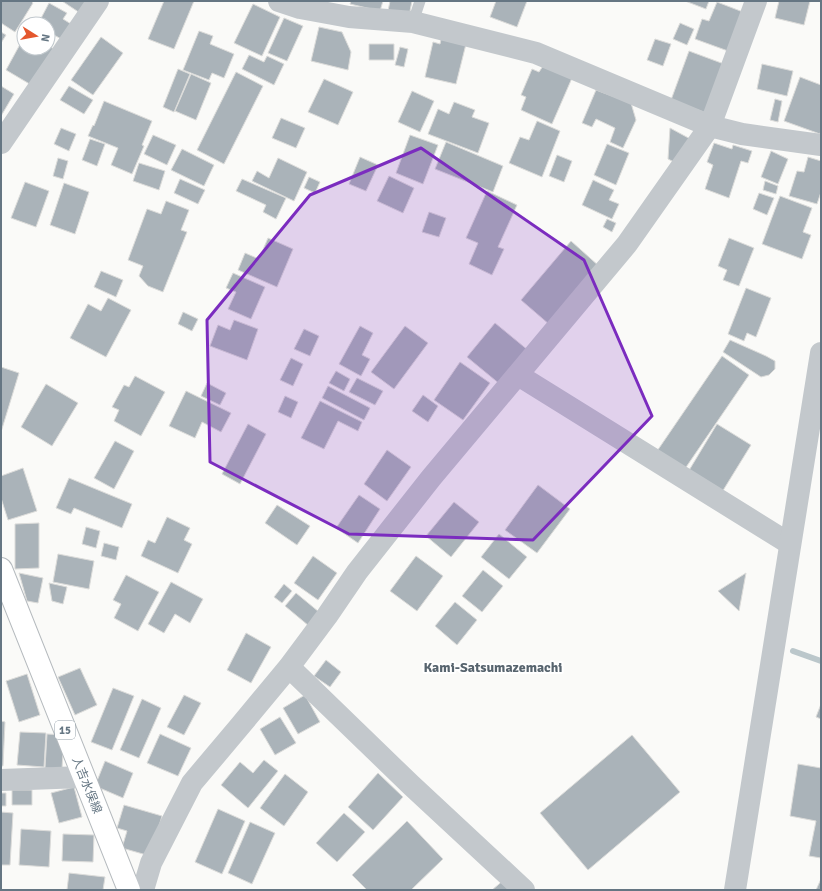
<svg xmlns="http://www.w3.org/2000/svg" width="822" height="891" viewBox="0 0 822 891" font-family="Signika,'Noto Sans JP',sans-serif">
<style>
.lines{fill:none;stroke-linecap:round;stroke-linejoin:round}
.stream{stroke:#bbc7cb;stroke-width:6}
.building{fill:#aab3b9;stroke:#dcdcda}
.primary-casing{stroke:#b5babe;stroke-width:24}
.service{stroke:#c3c8cc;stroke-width:11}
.minor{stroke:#c3c8cc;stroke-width:22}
.tertiary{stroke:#c3c8cc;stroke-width:22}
.primary{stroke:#fff;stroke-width:22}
.marked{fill:#7b2cbf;fill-opacity:0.2;stroke:#7b2cbf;stroke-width:3;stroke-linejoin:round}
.labels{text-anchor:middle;stroke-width:4;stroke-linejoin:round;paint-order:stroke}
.shield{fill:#fff;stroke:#939fa8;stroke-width:1}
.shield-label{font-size:11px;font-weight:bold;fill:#657683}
.street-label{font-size:12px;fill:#657683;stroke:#fff}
.quarter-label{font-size:14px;font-weight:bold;fill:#57646e;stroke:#fff}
</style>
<rect width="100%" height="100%" fill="#fafaf8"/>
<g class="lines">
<!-- stream -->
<path class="stream" d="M793 651 821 661"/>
</g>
<!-- building -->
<path class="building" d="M2 1H31L33 3 15 32 1 23V3Z
M62 1H88L80 13Z
M164 1H194L174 49 148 39Z
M351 1H383L380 11 350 4Z
M390 1H412L409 16 388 11Z
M496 1H527L517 27 490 17Z
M685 1H709L706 9Z
M779 1H810L804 25 775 18Z
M717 2 743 12 728 51 695 39 702 19 709 21Z
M49 3 67 13 63 19 71 24 63 40 54 35 50 41 48 40V24H38Z
M253 4 280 17 262 56 234 43Z
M284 18 303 26 287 61 268 53Z
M680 23 694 29 687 45 673 39Z
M319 27 342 32 351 52 348 70 311 61Z
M199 31 213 36 210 44 234 54 224 78 212 73 209 80 183 70Z
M1 32 6 35 1 43Z
M442 35 467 40 456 84 425 77 433 42 440 44Z
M24 37V48H48V46L54 49 33 86 6 70Z
M101 37 123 53 93 95 71 80Z
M655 39 671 44 663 66 647 60Z
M369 44H394V60H369Z
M400 47 408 49 404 67 395 65Z
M689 51 724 64 706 113 671 100Z
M249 55 264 62 267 56 284 64 274 85 242 69Z
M762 64 793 71 787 96 757 89Z
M543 66 572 78 552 124 521 110 526 97 521 95 532 69 539 72Z
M178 69 190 74 174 112 163 107Z
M236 72 263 86 224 164 197 150Z
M191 74 211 83 196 120 175 111Z
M800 77 821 85V130L820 134 784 121Z
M324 79 353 92 338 125 308 112Z
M1 86 14 94 1 116Z
M69 86 93 100 84 114 60 100Z
M596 90 631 103 636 120 623 148 610 142 615 128 596 119 592 127 582 123Z
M412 91 434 101 420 132 398 122Z
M775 99 782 101 778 122 770 120Z
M104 101 152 121 142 145 144 146 132 174 111 165 118 148 88 136 93 125 94 126Z
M454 102 475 110 472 117 489 123 478 153 428 134 438 109 449 114Z
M281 118 305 128 296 148 272 138Z
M537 121 560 131 542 177 509 163 520 137 529 140Z
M61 128 76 134 69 151 54 144Z
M670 128 694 141 678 164 668 159Z
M153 135 176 145 167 165 144 154Z
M410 135 438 145 423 184 396 173Z
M90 139 105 144 97 166 82 160Z
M446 142 503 166 493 192 435 169Z
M714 143 732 149 733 145 752 151 748 163 741 161 729 198 705 189 713 165 707 162Z
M607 144 629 153 616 185 594 175Z
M182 149 214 165 204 186 171 170Z
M771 151 788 159 778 184 761 177Z
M557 155 572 161 564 182 549 176Z
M360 157 378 165 366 191 349 184Z
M808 157 821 161V192L817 204 789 196 797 171 804 172Z
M58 158 68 161 63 179 53 176Z
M278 158 307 172 294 201 252 181 257 171 269 178Z
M139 163 165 171 159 190 133 181Z
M389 176 414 188 403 213 377 201Z
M309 177 320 182 315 193 304 188Z
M180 179 205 190 198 204 174 193Z
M242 179 286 198 276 219 263 212 266 205 236 191Z
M593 180 614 190 609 200 619 204 612 219 582 205Z
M765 181 778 186 776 194 763 190Z
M25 182 49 191 36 227 11 218Z
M64 183 89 192 75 234 50 225Z
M487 191 517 205 498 247 504 249 492 275 469 264 478 243 466 238Z
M759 193 774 198 767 215 753 209Z
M780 196 812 208 803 232 811 235 802 259 762 244Z
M166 201 189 210 181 230 187 232 163 292 148 286 139 276 143 266 128 260 147 209 161 214Z
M429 212 446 218 439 237 422 232Z
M607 219 616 223 612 232 603 227Z
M268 238 293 249 277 287 238 270 245 253 259 259Z
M729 238 754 248 739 286 723 280 727 270 718 266Z
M571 241 600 267 550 325 521 300Z
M101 271 123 280 116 297 94 287Z
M233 273 265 287 251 319 228 309 236 292 226 288Z
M746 288 771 298 756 337 747 333 744 341 728 334Z
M108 298 131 310 106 357 70 338 88 304 101 311Z
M183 312 198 319 192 331 178 324Z
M234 320 258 329 247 360 210 346 218 325 230 330Z
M495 323 529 351 501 385 467 357Z
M360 326 373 333 362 355 370 359 361 376 339 364Z
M405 326 428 343 394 389 371 372Z
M304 329 319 336 310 356 294 349Z
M730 340 766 356 775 361V369L769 375 761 377 723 352Z
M722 356 749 375 680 476 653 457Z
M291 358 303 364 293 386 280 380Z
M460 362 490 383 463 420 434 400Z
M1 367 19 373 1 432Z
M336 371 350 379 344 391 329 383Z
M135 376 165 392 141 436 114 421 119 410 112 407 124 385 129 387Z
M357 378 383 391 375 405 349 392Z
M207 383 226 393 220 405 201 396Z
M46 384 78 403 52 446 21 427Z
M328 386 370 408 364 420 322 398Z
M186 391 231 413 221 432 202 422 195 438 169 426Z
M423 395 438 406 428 422 412 411Z
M285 396 298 402 291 418 278 412Z
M320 401 362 422 358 431 338 421 324 449 301 438Z
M248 424 266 434 240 484 222 474Z
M717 424 751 445 719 497 685 477Z
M115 441 134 451 114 489 94 478Z
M387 450 411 467 387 501 364 484Z
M23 468 37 511 8 520 1 498V476Z
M69 478 132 504 122 528 74 508 71 514 56 508Z
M538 485 570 509 537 553 505 530Z
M359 495 380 509 358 543 336 528Z
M454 502 479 522 451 557 426 536Z
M277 505 310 526 297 545 265 523Z
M167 517 190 528 184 540 192 544 178 573 141 556 148 540 155 543Z
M39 523V568L15 569V524Z
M86 527 100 531 96 548 82 544Z
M499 534 527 557 509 579 481 557Z
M104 543 119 547 116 560 101 556Z
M58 554 94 561 89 589 53 582Z
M313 556 337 573 318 600 294 583Z
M416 556 443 576 417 611 390 591Z
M483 570 503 586 482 612 462 596Z
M19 573 43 578 38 603 27 601Z
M746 573 739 611 718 591Z
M126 575 159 592 138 631 114 618 121 604 113 600Z
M171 582 203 599 190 623 175 614 164 633 148 624Z
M49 583 67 587 63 604 52 601Z
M284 584 292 591 282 603 274 597Z
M296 593 319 612 309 626 285 606Z
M455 602 477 620 457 645 435 626Z
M246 633 271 647 251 683 227 670Z
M326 660 341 672 330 687 314 676Z
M80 668 97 705 75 715 58 677Z
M27 674 40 715 19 722 6 681Z
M113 688 134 696 112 750 91 742Z
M184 695 201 703 184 735 167 727Z
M305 695 320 722 298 734 283 708Z
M142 699 161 708 139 758 120 750Z
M821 704V719L816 717Z
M280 717 296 743 275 755 260 729Z
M1 721 5 722 3 766H1Z
M20 732 46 733 44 767 17 765Z
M47 734 64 735 62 769 45 768Z
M160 734 191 748 178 776 147 763Z
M632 735 680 792 588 870 540 813Z
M264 760 278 771 248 808 221 785 240 762 253 773Z
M105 761 133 773 123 798 95 786Z
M798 764 821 768V858L809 856 816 821 790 816Z
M378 773 403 797 373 830 348 807Z
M285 774 308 792 284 826 260 808Z
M74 787 82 817 59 823 51 793Z
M12 790H32V805H12Z
M1 793H6V806H1Z
M124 805 162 816 150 856 122 848 127 831 117 828Z
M218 809 245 821 222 874 195 862Z
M1 812 13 813 10 865H1Z
M344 813 365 832 337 862 316 843Z
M407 821 443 859 411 890H367L352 875Z
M250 822 275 833 252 884 228 873Z
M21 829 51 831 49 867 19 865Z
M63 834 94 835 93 862 62 861Z
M69 873 105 877 103 890H67Z
M505 879 515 890H492Z
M821 879V890H816Z"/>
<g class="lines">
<defs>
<path id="primary" d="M1 569 129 890"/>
</defs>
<!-- primary casing -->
<use href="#primary" class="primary-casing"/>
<!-- service -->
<path class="service" d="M413 22 420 1"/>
<!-- minor -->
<path class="minor" d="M279 1 300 8 349 17 413 22 536 53 710 126 742 134 821 145
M518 375 790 544
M289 667 411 785 524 890
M1 780 83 777
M143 890 151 863 192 783 240 726 289 667 327 616 357 572 431 478 627 244 710 126 756 1"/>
<!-- tertiary -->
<path class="tertiary" d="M1 143 98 1
M735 890 821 353"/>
<!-- primary -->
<use href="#primary" class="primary"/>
</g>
<!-- marked area -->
<path class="marked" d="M421 148 584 260 652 416 533 540 349 534 210 462 207 320 310 195Z"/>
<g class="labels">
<!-- shield labels -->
<rect class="shield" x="55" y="721" width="20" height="18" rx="3"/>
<g class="shield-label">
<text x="65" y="734">15</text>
</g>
<!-- street labels -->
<g class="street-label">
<text transform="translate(87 785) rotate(68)" y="4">人吉水俣線</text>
</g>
<!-- quarter labels -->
<g class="quarter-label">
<text x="493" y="672">Kami-Satsumazemachi</text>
</g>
</g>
<!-- border -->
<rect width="822" height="891" fill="none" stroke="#657683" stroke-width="4"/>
<!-- north arrow -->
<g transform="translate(36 36) rotate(101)"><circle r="19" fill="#ffffff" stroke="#c1c8cd"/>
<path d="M0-3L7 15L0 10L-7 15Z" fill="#e4572e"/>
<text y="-6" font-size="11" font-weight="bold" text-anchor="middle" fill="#657683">N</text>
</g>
</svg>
